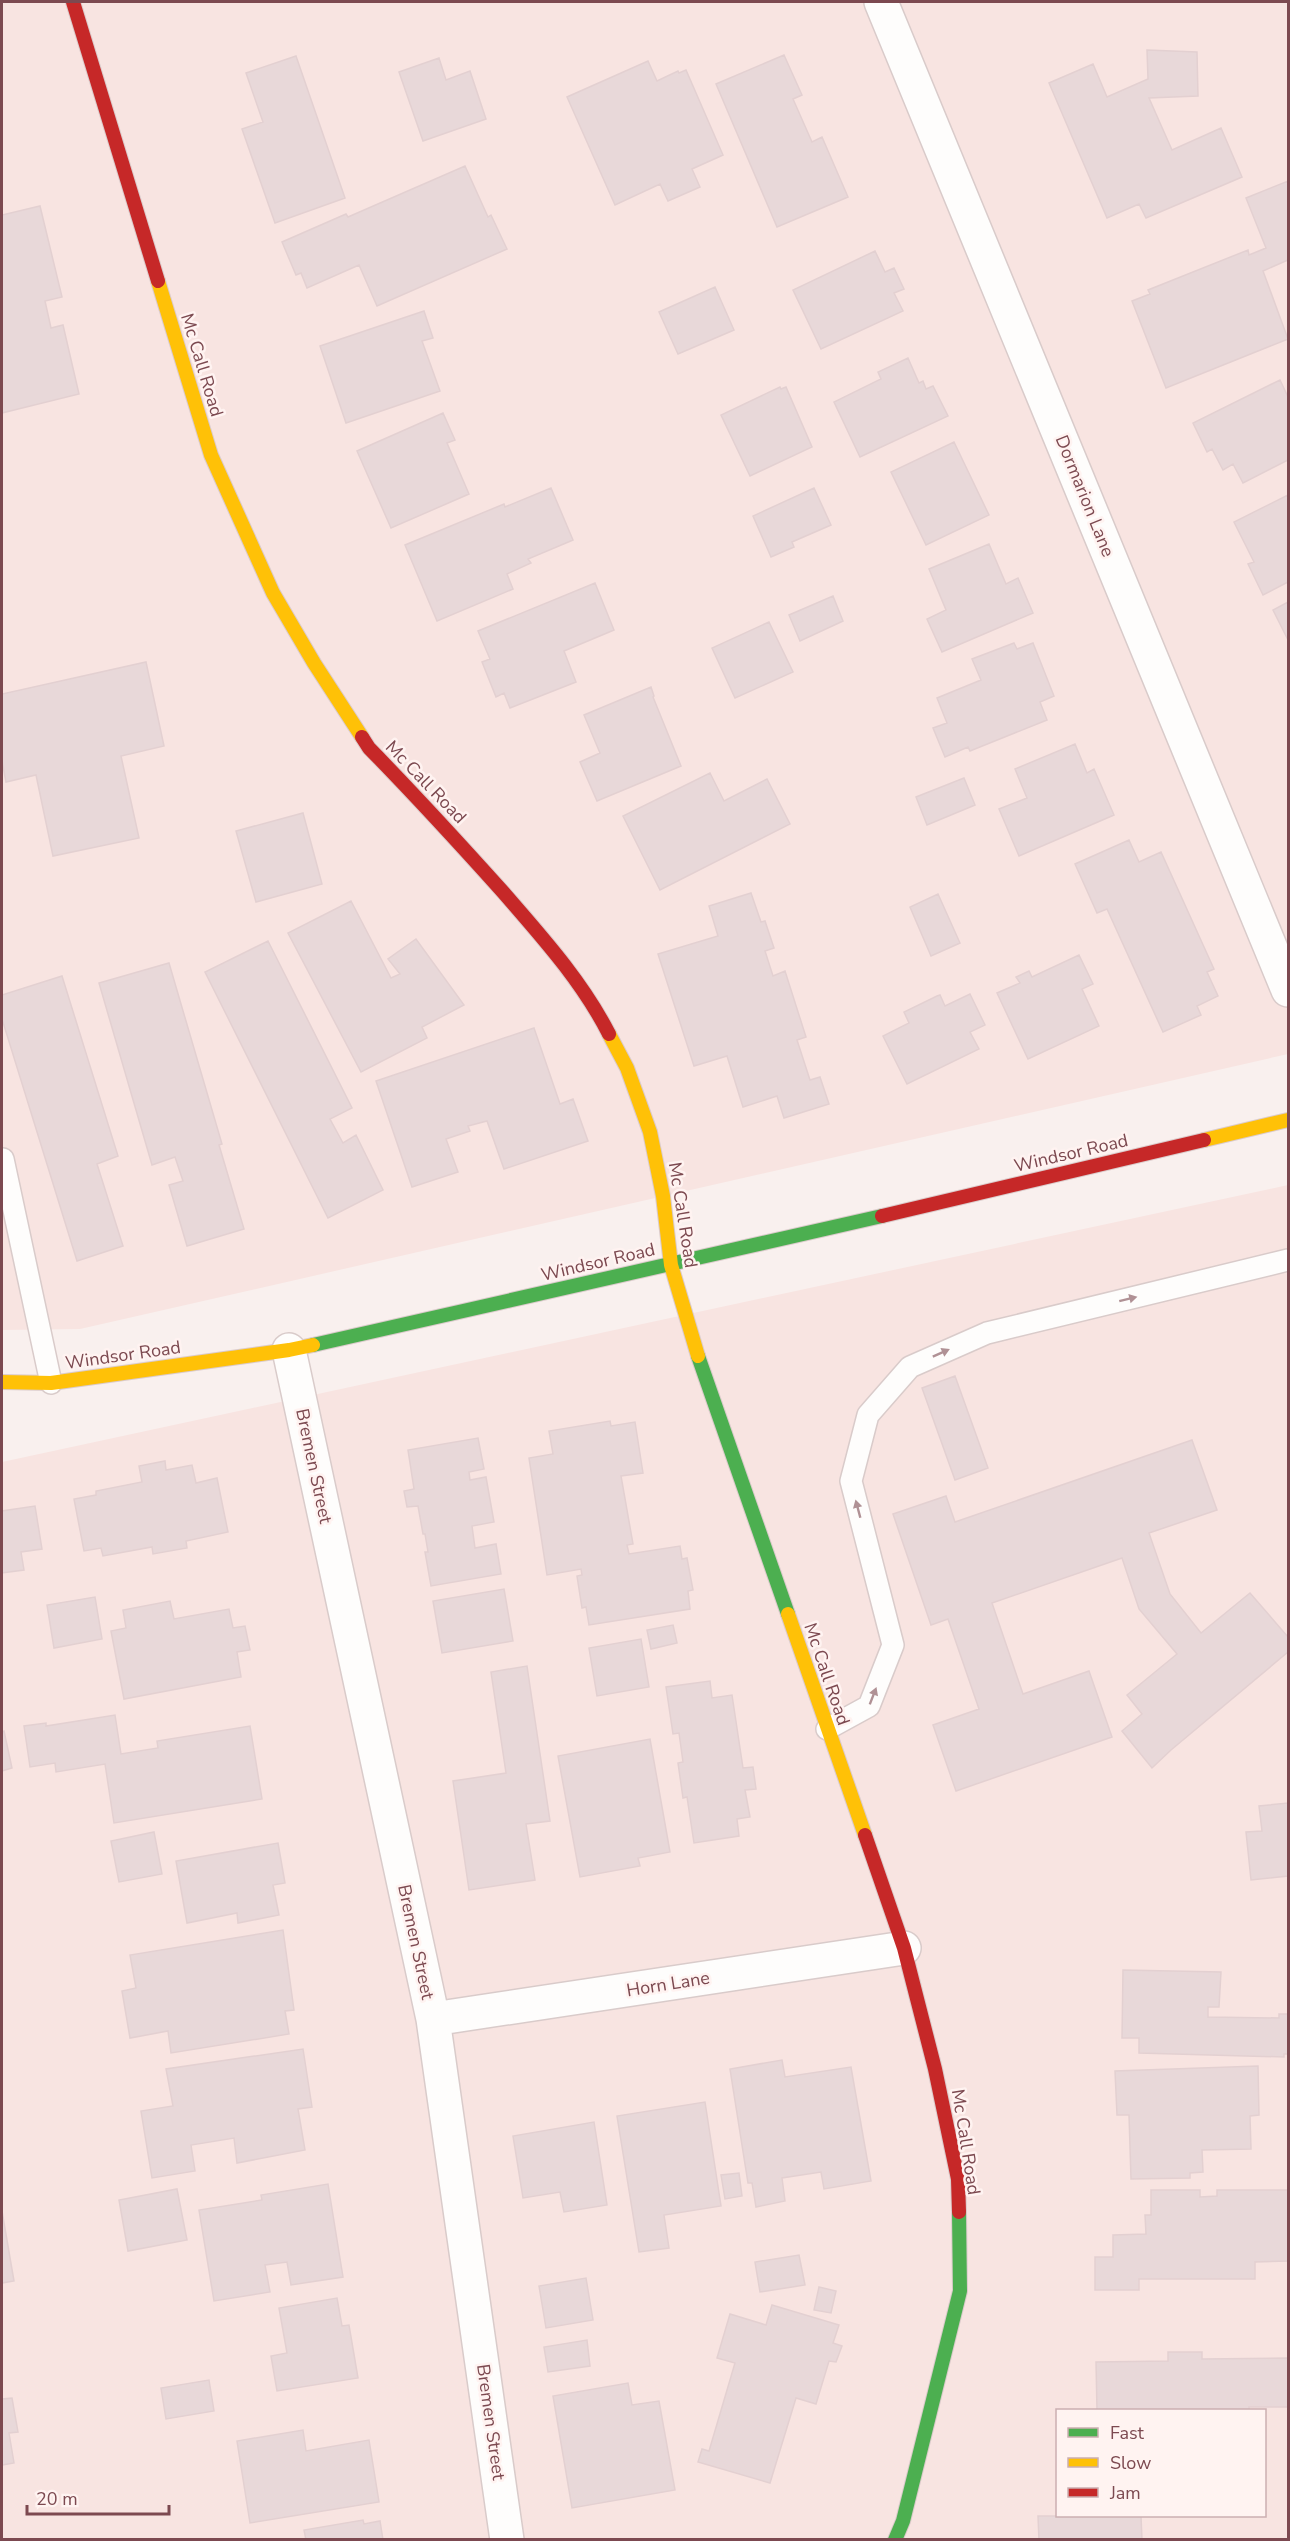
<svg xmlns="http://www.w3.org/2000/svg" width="1290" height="2541" viewBox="0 0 1290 2541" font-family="'Nunito Sans',sans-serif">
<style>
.residential{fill:#f8e4e1;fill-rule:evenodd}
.building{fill:#e8d8d9;stroke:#e3d0d1;stroke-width:1.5}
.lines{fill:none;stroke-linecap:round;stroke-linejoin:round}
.lane-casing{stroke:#d9cbca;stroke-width:24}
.street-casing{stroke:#d9cbca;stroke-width:36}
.fast-casing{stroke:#dbcbcb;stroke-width:16}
.slow-casing{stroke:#dbcbcb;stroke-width:16}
.jam-casing{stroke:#dbcbcb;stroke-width:16}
.lane{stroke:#fefdfc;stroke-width:21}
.street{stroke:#fefdfc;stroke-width:33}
.fast{stroke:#4caf50;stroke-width:14}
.slow{stroke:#ffc107;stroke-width:14}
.jam{stroke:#c62828;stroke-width:14}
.oneway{fill:#b09195}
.labels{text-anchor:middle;stroke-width:5;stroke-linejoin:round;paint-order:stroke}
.street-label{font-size:18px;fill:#7c4950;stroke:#fff3f1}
</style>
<rect width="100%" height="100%" fill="#f9f0ee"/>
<!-- residential -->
<path class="residential" d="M2 2H1288V1054L80 1329 2 1330Z
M1288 1185V2539H2V1462ZM1058 2410H1264V2516H1058Z"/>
<!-- building -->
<path class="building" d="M1147 50 1197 52 1198 96 1149 98 1172 150 1221 128 1242 177 1146 218 1139 204 1107 218 1049 83 1093 64 1107 97 1148 79Z
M784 55 802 95 793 99 812 142 822 137 848 197 777 227 716 84Z
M296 56 345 198 275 223 242 129 263 122 246 73Z
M439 58 446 80 470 71 486 119 423 141 399 72Z
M648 61 657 81 678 71 679 73 686 70 723 155 692 169 700 187 668 201 660 184 615 205 567 97Z
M465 166 488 217 491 215 507 249 377 306 359 265 307 288 301 273 296 275 282 242 346 214 348 217Z
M1288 181V260L1263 271 1288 339 1166 388 1132 301 1150 294 1148 290 1248 250 1249 255 1266 248 1246 198Z
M40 206 62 297 45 301 51 328 63 325 79 394 2 413V215Z
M875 251 885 272 894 268 904 289 894 293 903 311 821 349 793 290Z
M715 287 734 330 678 354 659 312Z
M424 311 433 338 422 341 440 391 346 423 320 346Z
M908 358 919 383 923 381 926 389 933 386 948 416 860 457 834 402 881 379 878 372Z
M1280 380 1288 397V460L1243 483 1233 464 1223 470 1212 449 1207 452 1193 423Z
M780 387 781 389 786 387 812 447 750 476 721 415Z
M443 413 455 440 447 443 469 494 391 528 357 451Z
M954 442 989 515 926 545 891 472Z
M551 488 573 540 528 559 531 563 507 574 513 589 437 621 405 545 504 504 505 507Z
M814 488 831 525 792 542 794 547 771 557 753 516Z
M1288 495V582L1263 595 1248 564 1254 562 1234 522Z
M989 544 1006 584 1018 578 1033 613 942 652 927 619 946 610 929 569Z
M595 583 614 630 564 651 576 682 510 708 504 693 496 697 482 662 490 659 478 631Z
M833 596 843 621 800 641 789 615Z
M1288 602V640L1273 610Z
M769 622 793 672 735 698 712 648Z
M1014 643 1017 649 1033 643 1054 696 1040 702 1047 720 970 751 968 747 945 757 933 728 947 723 937 698 981 680 972 659Z
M146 662 164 746 121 756 139 838 53 856 36 775 6 782 2 761V694Z
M651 687 654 696 653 697 681 766 597 801 580 762 600 753 584 715Z
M1075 744 1087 773 1094 769 1114 815 1019 856 999 809 1027 798 1015 769Z
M710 773 724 801 767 779 790 824 660 890 623 816Z
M964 778 975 805 927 825 916 797Z
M303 813 322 884 256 902 236 831Z
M1129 840 1139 862 1161 852 1214 969 1207 972 1218 996 1197 1006 1201 1015 1163 1032 1107 909 1097 913 1075 864Z
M751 893 761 922 765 921 774 948 765 951 773 976 785 971 806 1037 797 1040 810 1080 820 1077 829 1104 784 1118 777 1096 743 1107 727 1056 694 1066 658 954 718 936 709 906Z
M938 894 960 943 931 956 910 907Z
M351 901 391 978 400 974 388 959 416 939 464 1005 422 1027 427 1038 361 1072 288 933Z
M268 941 352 1108 330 1119 343 1143 356 1135 383 1190 328 1218 205 972Z
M1079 955 1093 984 1082 989 1099 1026 1028 1059 997 993 1020 983 1016 977 1029 971 1032 977Z
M169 963 222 1144 219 1145 244 1229 187 1246 169 1185 183 1181 175 1157 152 1165 99 983Z
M62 976 118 1156 97 1164 123 1246 77 1261 2 1019V995Z
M970 994 985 1025 970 1032 979 1049 907 1084 883 1036 909 1023 904 1012 937 996 940 995 945 1006Z
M534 1028 560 1104 573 1099 588 1141 504 1169 487 1121 468 1126 470 1131 446 1139 458 1172 412 1187 376 1081Z
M955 1376 988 1468 955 1480 922 1388Z
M610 1421 611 1426 635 1422 643 1473 621 1476 633 1544 627 1545 629 1554 680 1546 682 1559 687 1558 693 1590 688 1591 690 1609 589 1625 586 1607 582 1608 577 1576 582 1575 581 1569 547 1575 529 1458 553 1454 549 1431Z
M478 1438 484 1469 469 1472 470 1480 486 1477 494 1522 472 1526 475 1548 496 1544 501 1574 431 1586 425 1552H428L425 1534H423L418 1506 407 1507 404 1491 414 1489 408 1450Z
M1192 1440 1217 1510 1149 1533 1170 1594 1201 1633 1250 1593 1288 1637V1652L1171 1750 1152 1768 1122 1731 1142 1714 1127 1695 1177 1654 1139 1609 1122 1558 992 1603 1023 1694 1089 1671 1112 1737 956 1791 933 1725 979 1709 948 1619 931 1625 893 1514 946 1496 955 1522Z
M165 1461 166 1470 192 1465 196 1483 217 1478 228 1532 186 1541 187 1548 153 1554 152 1547 103 1556 101 1548 84 1551 74 1499 96 1495V1491L142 1482 139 1466Z
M35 1506 42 1549 21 1552 24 1570 2 1573V1511Z
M504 1589 513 1641 442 1653 433 1601Z
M95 1597 102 1639 54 1648 47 1605Z
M170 1601 174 1619 229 1609 233 1628 245 1626 250 1650 237 1652 241 1677 124 1699 111 1631 126 1628 123 1610Z
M673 1625 677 1643 651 1649 647 1630Z
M641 1639 649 1687 597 1696 589 1648Z
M527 1666 550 1821 526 1824 535 1880 469 1890 453 1781 506 1773 491 1672Z
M710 1681 712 1698 732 1695 743 1768 753 1767 756 1789 745 1790 750 1817 737 1819 739 1836 694 1843 687 1797 683 1798 678 1763 683 1762 679 1733 673 1734 666 1687Z
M115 1715 121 1754 158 1748 157 1741 250 1726 262 1799 114 1823 105 1764 56 1772 55 1763 30 1767 24 1726 46 1723V1726Z
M4 1731 12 1768 2 1771V1732Z
M650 1739 670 1852 638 1858 640 1866 580 1877 558 1756Z
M1288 1803V1876L1251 1880 1246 1832 1262 1831 1259 1806Z
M154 1832 162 1874 119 1882 111 1841Z
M278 1843 285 1883 273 1885 279 1915 238 1923 237 1913 187 1923 176 1861Z
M283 1930 294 2010 285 2011 289 2034 171 2053 168 2031 130 2038 122 1991 136 1988 130 1955Z
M1123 1970 1221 1972 1219 2007H1208V2017L1279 2018V2014H1288V2054H1284V2057L1139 2053V2038H1122Z
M303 2049 312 2107 298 2109 305 2150 237 2163 234 2138 191 2145 195 2171 152 2178 141 2111 173 2106 166 2069Z
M782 2060 785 2077 851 2067 871 2181 824 2189 821 2172 782 2178 785 2201 756 2207 752 2183H748L730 2069Z
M1258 2066 1259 2115 1250 2116 1251 2149 1202 2150 1203 2172 1190 2173V2178L1131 2179 1129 2115H1117L1115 2071Z
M705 2102 721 2206 664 2215 669 2248 639 2252 617 2116Z
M594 2122 607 2205 564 2212 560 2192 523 2198 513 2136Z
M739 2173 742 2196 725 2199 721 2175Z
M328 2184 343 2277 291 2285 287 2262 265 2265 270 2292 214 2301 199 2210 262 2200 261 2195Z
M177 2189 187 2240 128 2251 119 2200Z
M1151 2190H1200V2197L1217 2196V2190H1288V2261L1255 2262V2279H1139V2290H1095V2257H1113V2235L1146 2234 1145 2215H1151Z
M2 2211 14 2281 2 2283Z
M799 2255 805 2285 760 2292 755 2262Z
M586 2278 593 2320 546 2328 539 2286Z
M819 2287 836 2291 831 2313 814 2310Z
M337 2298 342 2326 349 2325 358 2378 277 2391 271 2356 287 2353 279 2308Z
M772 2305 839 2325 833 2343 842 2346 836 2362 829 2361 816 2404 796 2398 770 2483 698 2462 702 2449 709 2451 735 2363 717 2358 730 2314 766 2325Z
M587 2340 590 2366 548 2372 544 2347Z
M1168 2352H1202V2359L1288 2358V2407H1249V2410H1097L1096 2362 1168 2361Z
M209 2380 214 2411 166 2419 161 2388Z
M628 2383 632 2405 659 2401 675 2490 572 2508 553 2396Z
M12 2398 18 2432 9 2433 14 2463 2 2465V2399Z
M303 2430 306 2451 369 2440 379 2502 250 2523 237 2441Z
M1038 2516H1141L1142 2540H1039Z
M363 2520 364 2524 380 2521 383 2540H306L304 2530Z"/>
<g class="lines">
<defs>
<path id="lane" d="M3 1159 51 1383
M827 1729 869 1706 893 1645 851 1481 868 1415 910 1367 987 1333 1288 1260"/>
<path id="street" d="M881 2 1288 990
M289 1350 433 2019 507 2540
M433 2019 904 1948"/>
<path id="fast" d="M313 1345 882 1216
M698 1356 788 1614
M895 2540 903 2521 960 2291 959 2212"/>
<path id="slow" d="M158 281 211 455 273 593 314 663 362 737
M609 1034 627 1068 650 1132 663 1196 671 1265 698 1356
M1204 1140 1288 1120
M2 1382 51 1383 289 1350 313 1345
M788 1614 865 1835"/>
<path id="jam" d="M73 2 158 281
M362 737 369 748C415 795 459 843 503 892 542 937 582 981 609 1034
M882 1216 1204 1140
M865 1835 904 1948 935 2069 958 2179 959 2212"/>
</defs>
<!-- lane casing -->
<use href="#lane" class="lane-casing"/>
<!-- street casing -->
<use href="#street" class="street-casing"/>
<!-- fast casing -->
<use href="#fast" class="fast-casing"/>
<!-- slow casing -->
<use href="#slow" class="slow-casing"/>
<!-- jam casing -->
<use href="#jam" class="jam-casing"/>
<!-- lane -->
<use href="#lane" class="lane"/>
<!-- street -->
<use href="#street" class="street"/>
<!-- fast -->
<use href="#fast" class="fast"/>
<!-- slow -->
<use href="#slow" class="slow"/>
<!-- jam -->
<use href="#jam" class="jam"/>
</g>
<!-- one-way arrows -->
<defs><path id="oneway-solid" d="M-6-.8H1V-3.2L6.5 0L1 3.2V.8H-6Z" transform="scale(1.5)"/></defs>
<g class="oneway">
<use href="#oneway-solid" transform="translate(1128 1299) rotate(-14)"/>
<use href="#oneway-solid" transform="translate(941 1353) rotate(-24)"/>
<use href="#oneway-solid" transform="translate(858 1509) rotate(-105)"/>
<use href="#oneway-solid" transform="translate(873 1696) rotate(-69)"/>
</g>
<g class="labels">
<!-- street labels -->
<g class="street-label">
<text transform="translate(202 365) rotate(73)" y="6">Mc Call Road</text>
<text transform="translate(1085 496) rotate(68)" y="6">Dormarion Lane</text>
<text transform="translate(426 782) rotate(46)" y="6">Mc Call Road</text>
<text transform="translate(1071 1153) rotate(-13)" y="6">Windsor Road</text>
<text transform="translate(683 1215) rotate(81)" y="6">Mc Call Road</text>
<text transform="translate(598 1262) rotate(-13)" y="6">Windsor Road</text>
<text transform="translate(123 1355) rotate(-8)" y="6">Windsor Road</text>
<text transform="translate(314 1466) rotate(78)" y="6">Bremen Street</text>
<text transform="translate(827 1674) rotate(71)" y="6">Mc Call Road</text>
<text transform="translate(416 1942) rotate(78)" y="6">Bremen Street</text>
<text transform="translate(668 1984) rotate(-9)" y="6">Horn Lane</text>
<text transform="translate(966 2142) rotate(81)" y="6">Mc Call Road</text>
<text transform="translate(491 2422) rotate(82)" y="6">Bremen Street</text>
</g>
</g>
<!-- border -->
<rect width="1290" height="2541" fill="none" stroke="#7c4950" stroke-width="6"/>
<!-- legend -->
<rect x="1056" y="2409" width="210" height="108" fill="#fff3f1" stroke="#cbafb1" stroke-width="1.5"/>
<rect x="1068" y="2428" width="30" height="9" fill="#4caf50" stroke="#cbafb1" stroke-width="1.5"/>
<text x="1110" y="2439" font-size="18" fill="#7c4950">Fast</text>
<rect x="1068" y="2458" width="30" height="9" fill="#ffc107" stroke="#cbafb1" stroke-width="1.5"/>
<text x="1110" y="2469" font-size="18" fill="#7c4950">Slow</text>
<rect x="1068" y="2488" width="30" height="9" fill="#c62828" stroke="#cbafb1" stroke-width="1.5"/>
<text x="1110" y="2499" font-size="18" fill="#7c4950">Jam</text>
<!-- scale -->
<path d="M27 2505v9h142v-9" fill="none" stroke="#7c4950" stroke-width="3"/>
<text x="36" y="2505" font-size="18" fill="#7c4950" stroke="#fff3f1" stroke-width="4.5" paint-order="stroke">20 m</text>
</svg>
